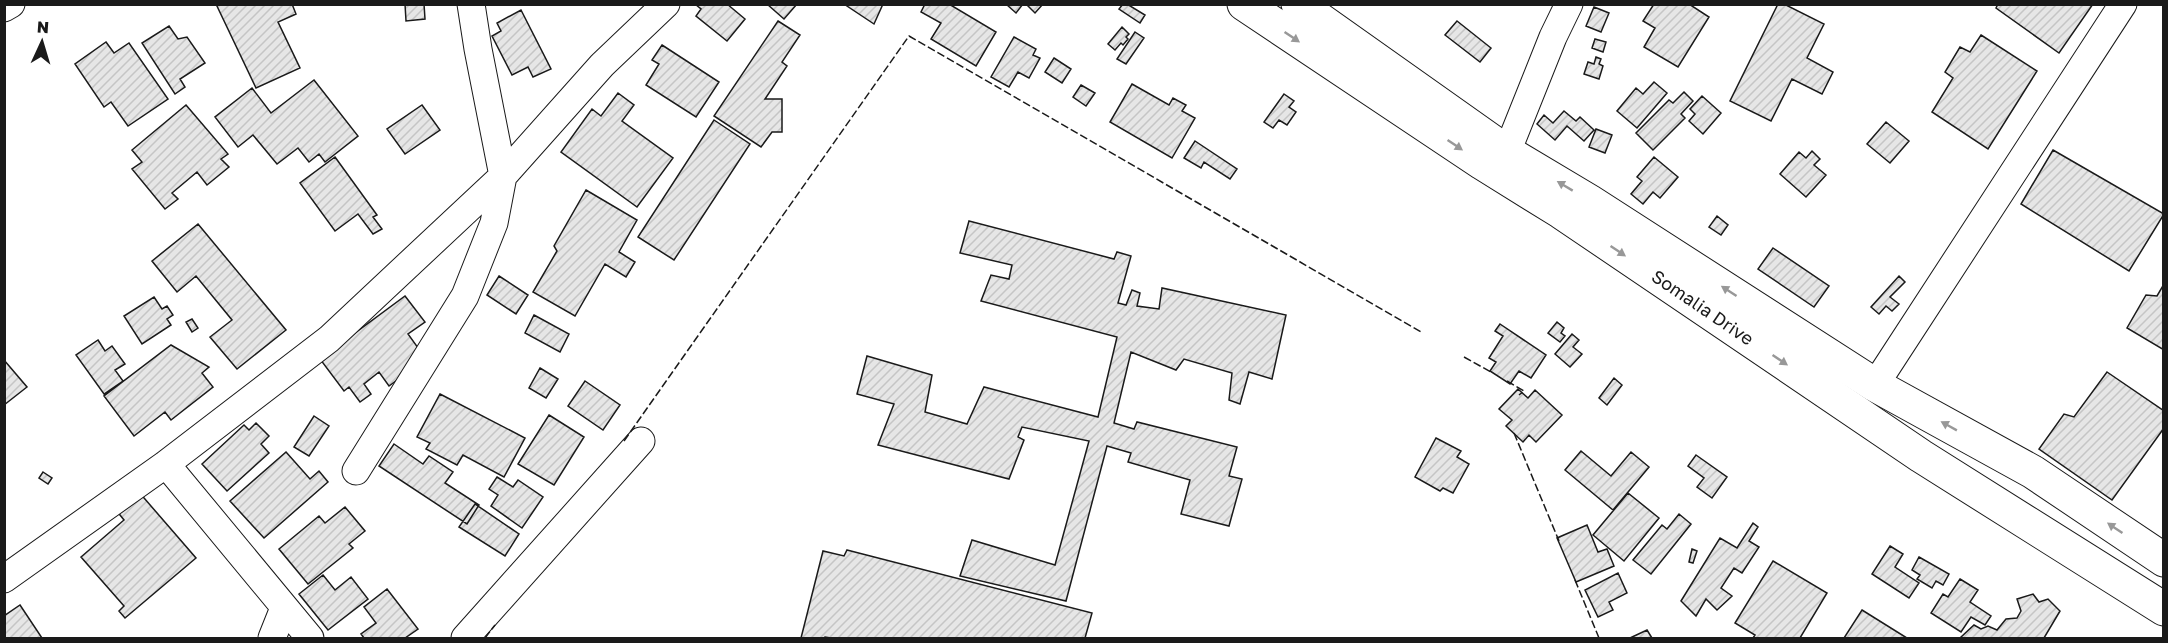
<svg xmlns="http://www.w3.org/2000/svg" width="2168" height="643" viewBox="0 0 2168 643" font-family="'Golos Text',sans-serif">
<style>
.building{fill:url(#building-hatch);stroke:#1a1a1a;stroke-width:1.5}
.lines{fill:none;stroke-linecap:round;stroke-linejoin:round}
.street-casing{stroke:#1a1a1a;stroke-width:29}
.primary-casing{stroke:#1a1a1a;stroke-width:35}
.street{stroke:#fff;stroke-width:27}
.primary{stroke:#fff;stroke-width:33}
.fence{stroke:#1a1a1a;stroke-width:1.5;stroke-dasharray:8 3;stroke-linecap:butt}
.oneway{fill:#989898}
.labels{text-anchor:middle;stroke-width:4.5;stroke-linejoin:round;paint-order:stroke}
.street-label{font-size:18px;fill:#1a1a1a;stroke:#fff}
</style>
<defs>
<pattern id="building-hatch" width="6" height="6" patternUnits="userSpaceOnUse" patternTransform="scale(1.5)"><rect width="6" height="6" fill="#e6e6e6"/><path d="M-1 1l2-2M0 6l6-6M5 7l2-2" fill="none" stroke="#c5c5c5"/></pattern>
</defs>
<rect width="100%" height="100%" fill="#fff"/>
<!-- building -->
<path class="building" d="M216 4H292L296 14 278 22 300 68 256 88Z
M405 4H424L425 19 406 21Z
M695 4H727L745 19 727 41 696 16 701 9Z
M767 4H797L784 19Z
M844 4H883L874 24Z
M925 4H949L996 32 976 66 931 39 941 23 921 12Z
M1006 4H1023L1016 13Z
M1026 4H1043L1035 13Z
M1123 4H1127L1145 15 1140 23 1119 9Z
M1654 4H1689L1709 17 1678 67 1644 47 1655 28 1643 21Z
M1778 4H1784L1824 24 1807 58 1833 72 1822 94 1792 79 1771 121 1730 101Z
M1998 4H2093L2059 53 1996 8Z
M1594 7 1609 13 1601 32 1586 26Z
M521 10 551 69 533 77 528 67 512 75 492 36 501 31 497 23Z
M778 21 800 35 782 62 787 66 765 99H782V132H772L761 147 714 116Z
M1457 21 1491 48 1480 62 1445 35Z
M169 26 178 39 187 37 205 63 180 79 185 87 175 94 142 43Z
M1122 27 1129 34 1126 37 1128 39 1123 45 1121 43 1115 50 1108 44Z
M1135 32 1144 38 1126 64 1117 59Z
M1981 35 2037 71 1988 149 1932 112 1953 78 1945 72 1960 47 1970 52Z
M1014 37 1036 49 1033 55 1040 58 1029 78 1018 72 1009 87 991 77Z
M1595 39 1606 42 1603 52 1592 48Z
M106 42 114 53 129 43 168 99 128 126 111 102 104 107 75 64Z
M662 45 719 82 696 117 646 85 659 64 652 60Z
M1596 57 1601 59 1599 64 1603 66 1599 79 1584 74 1588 62 1594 64Z
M1054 58 1071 69 1062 83 1045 72Z
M314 80 358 136 325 162 319 154 309 162 298 148 277 164 253 135 238 147 215 117 252 88 271 113Z
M1654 82 1667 93 1637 128 1617 111 1636 88 1643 94Z
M1132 84 1169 105 1173 98 1186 105 1182 111 1195 118 1172 158 1110 122Z
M1081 85 1095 93 1086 106 1073 97Z
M1684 92 1693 101 1681 114 1685 118 1653 150 1636 133 1669 100 1673 103Z
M618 93 634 105 622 121 673 158 637 207 561 152 592 109 601 116Z
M1284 94 1294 101 1289 107 1296 112 1287 125 1279 120 1273 128 1264 122Z
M1702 96 1721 113 1703 134 1689 121 1695 114 1690 109Z
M186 105 228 154 221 159 229 167 207 185 197 172 172 193 178 199 165 209 132 169 142 162 132 150Z
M422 105 440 130 405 154 387 129Z
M1564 111 1576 121 1580 117 1594 130 1584 141 1567 126 1555 140 1537 124 1544 115 1553 123Z
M714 120 750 144 674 260 638 237Z
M1886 122 1909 141 1890 163 1867 144Z
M1596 129 1612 135 1605 153 1589 147Z
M1195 141 1237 169 1230 179 1204 162 1201 168 1184 158Z
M2053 150 2164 214 2129 271 2021 204Z
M1812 151 1820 159 1814 165 1826 175 1806 197 1780 174 1799 152 1806 158Z
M335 157 377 215 373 217 382 229 373 234 358 214 335 231 300 183Z
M1654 157 1678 177 1660 198 1653 192 1643 204 1631 194 1642 181 1637 177Z
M586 190 637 220 619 252 635 262 626 277 605 264 575 316 533 292 557 251 554 246Z
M1717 216 1728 225 1721 235 1709 227Z
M969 221 1114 259 1117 252 1131 256 1118 303 1126 305 1132 290 1140 293 1137 306 1159 309 1162 288 1286 315 1272 379 1249 372 1240 404 1229 400 1232 373 1184 359 1176 370 1131 352 1114 423 1134 429 1137 422 1237 447 1229 476 1242 479 1229 526 1181 514 1190 480 1128 462 1131 453 1107 446 1066 601 960 576 972 540 1055 565 1089 441 1022 427 1018 437 1024 440 1009 479 878 445 894 404 857 394 867 356 932 375 925 412 967 424 984 387 1098 417 1117 337 981 301 991 275 1009 279 1012 265 960 253Z
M198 224 286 330 237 369 210 337 232 320 196 276 177 292 152 261Z
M1773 248 1829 286 1814 307 1758 269Z
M499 276 528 295 516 314 487 295Z
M1899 276 1905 282 1890 297 1899 304 1892 311 1886 306 1879 314 1871 307Z
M2164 284V350L2127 328 2146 295 2157 296Z
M405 296 425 322 408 334 421 352 415 367 389 386 379 372 364 384 371 394 360 402 349 387 344 391 320 359Z
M154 297 162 309 167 306 173 315 167 319 171 325 142 344 124 316Z
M534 315 569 334 560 352 525 333Z
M192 319 198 328 192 332 186 322Z
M1557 322 1564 328 1561 333 1565 336 1560 342 1548 333Z
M1500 324 1546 355 1531 378 1519 371 1510 384 1490 371 1496 362 1489 358 1503 336 1495 331Z
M1572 334 1579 340 1573 347 1582 354 1570 367 1555 354Z
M98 340 105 351 112 346 125 364 115 370 123 381 104 394 76 355Z
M171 345 209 367 202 373 213 387 171 420 165 412 134 436 104 396Z
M4 360 27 387 4 405Z
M540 368 558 379 546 398 529 388Z
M2107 372 2164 411V428L2112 500 2039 449 2064 414 2074 417Z
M1614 378 1622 385 1607 405 1599 398Z
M585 381 620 405 603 430 568 406Z
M1518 389 1528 398 1535 390 1562 415 1536 442 1529 435 1523 442 1506 426 1512 420 1499 409Z
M440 394 525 438 504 477 463 455 457 465 426 449 430 443 417 437Z
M549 415 584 437 554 485 518 464Z
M314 416 329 426 309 456 294 447Z
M256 423 269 436 261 444 269 453 227 491 202 464 244 425 249 430Z
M1436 438 1461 451 1457 457 1469 464 1453 493 1443 488 1440 491 1415 477Z
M394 444 423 464 429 456 453 472 445 483 479 505 467 524 379 466Z
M1581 451 1611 476 1631 452 1649 467 1613 510 1565 470Z
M286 452 310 479 319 471 328 482 264 538 230 501Z
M1696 455 1727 477 1712 498 1697 487 1704 478 1688 466Z
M43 472 52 478 48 484 39 478Z
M497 477 513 487 518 480 543 497 522 528 491 506 498 495 489 489Z
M138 491 196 558 125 618 119 611 124 606 81 557 124 520 116 510Z
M1628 493 1659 518 1624 561 1593 535Z
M475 504 519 534 505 556 459 527Z
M345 507 365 531 349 544 353 548 308 584 279 549 319 516 325 523Z
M1679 514 1691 524 1651 574 1633 560 1662 525 1667 529Z
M1753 523 1758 527 1749 541 1759 547 1742 573 1734 568 1721 588 1732 596 1717 610 1706 599 1696 616 1681 601 1720 538 1737 548Z
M1587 525 1598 552 1607 549 1614 566 1576 582 1557 538Z
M1890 546 1903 554 1895 567 1919 583 1909 598 1872 574Z
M1692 549 1697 551 1693 563 1689 562Z
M847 550 1092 613 1085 638H831L825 637 824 638H801L823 551 844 556Z
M1919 557 1949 574 1943 585 1936 581 1932 588 1917 579 1920 575 1912 570Z
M1773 561 1827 593 1800 638H1753L1755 635 1735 623Z
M1618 573 1627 593 1609 602 1613 610 1598 617 1585 590Z
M323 575 335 590 351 577 368 599 328 630 299 594Z
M1960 579 1978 590 1970 602 1991 616 1985 625 1971 617 1961 632 1931 613 1943 594 1948 597Z
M387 589 418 629 405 638H364L361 634 376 623 364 607Z
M2033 594 2039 602 2048 599 2060 611 2044 638H1960L1974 625 1981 629 1988 626 1997 630 2006 619 2017 618 2021 611 2017 599Z
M20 605 42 638H4V616Z
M1862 610 1907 638H1844Z
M1647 630 1652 638H1630Z"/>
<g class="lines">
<defs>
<path id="street" d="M4 8 11 4
M1507 152 1553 37 1569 4
M1875 385 2123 4
M166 464 310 638
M356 471 465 296 494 223 503 176 478 49 471 4
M4 579 166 464 329 339 503 176 602 65 666 4
M272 638 284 608
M465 638 641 441"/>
<g id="primary">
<path id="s1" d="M1244 4 1482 163 1561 212 1921 456 2164 609"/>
<path d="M1298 4 1507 152 1589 201 1875 385 2033 472 2164 560"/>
</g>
</defs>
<!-- street casing -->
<use href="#street" class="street-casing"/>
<!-- primary casing -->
<use href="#primary" class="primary-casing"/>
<!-- street -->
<use href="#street" class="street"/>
<!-- primary -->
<use href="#primary" class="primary"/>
<!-- fence -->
<path class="fence" d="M1464 357 1491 372
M1507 381 1524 391 1519 395
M1514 433 1559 541
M624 441 909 36 1423 333
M1575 580 1599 638
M485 638 495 625"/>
</g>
<!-- one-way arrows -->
<defs><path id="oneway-solid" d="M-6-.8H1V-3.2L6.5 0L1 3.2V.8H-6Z" transform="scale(1.5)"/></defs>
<g class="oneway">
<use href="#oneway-solid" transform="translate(1292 37) rotate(34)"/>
<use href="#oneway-solid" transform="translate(1455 145) rotate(34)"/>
<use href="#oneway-solid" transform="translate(1565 186) rotate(-149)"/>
<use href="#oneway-solid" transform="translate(1618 251) rotate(34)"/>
<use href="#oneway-solid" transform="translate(1729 291) rotate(-147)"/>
<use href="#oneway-solid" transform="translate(1780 360) rotate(34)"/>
<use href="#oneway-solid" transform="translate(1949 426) rotate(-151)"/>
<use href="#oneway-solid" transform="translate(2115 528) rotate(-146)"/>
</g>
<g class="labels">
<!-- street labels -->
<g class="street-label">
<text dy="6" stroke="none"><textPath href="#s1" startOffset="550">Somalia Drive</textPath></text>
</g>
</g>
<!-- border -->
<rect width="2168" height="643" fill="none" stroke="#1a1a1a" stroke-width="12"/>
<!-- north arrow -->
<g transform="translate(42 42) rotate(4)" stroke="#ffffff" stroke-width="4.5" paint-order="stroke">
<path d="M0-4.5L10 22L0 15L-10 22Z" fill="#1a1a1a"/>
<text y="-9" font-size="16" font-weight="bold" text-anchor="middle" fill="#1a1a1a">N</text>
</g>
</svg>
